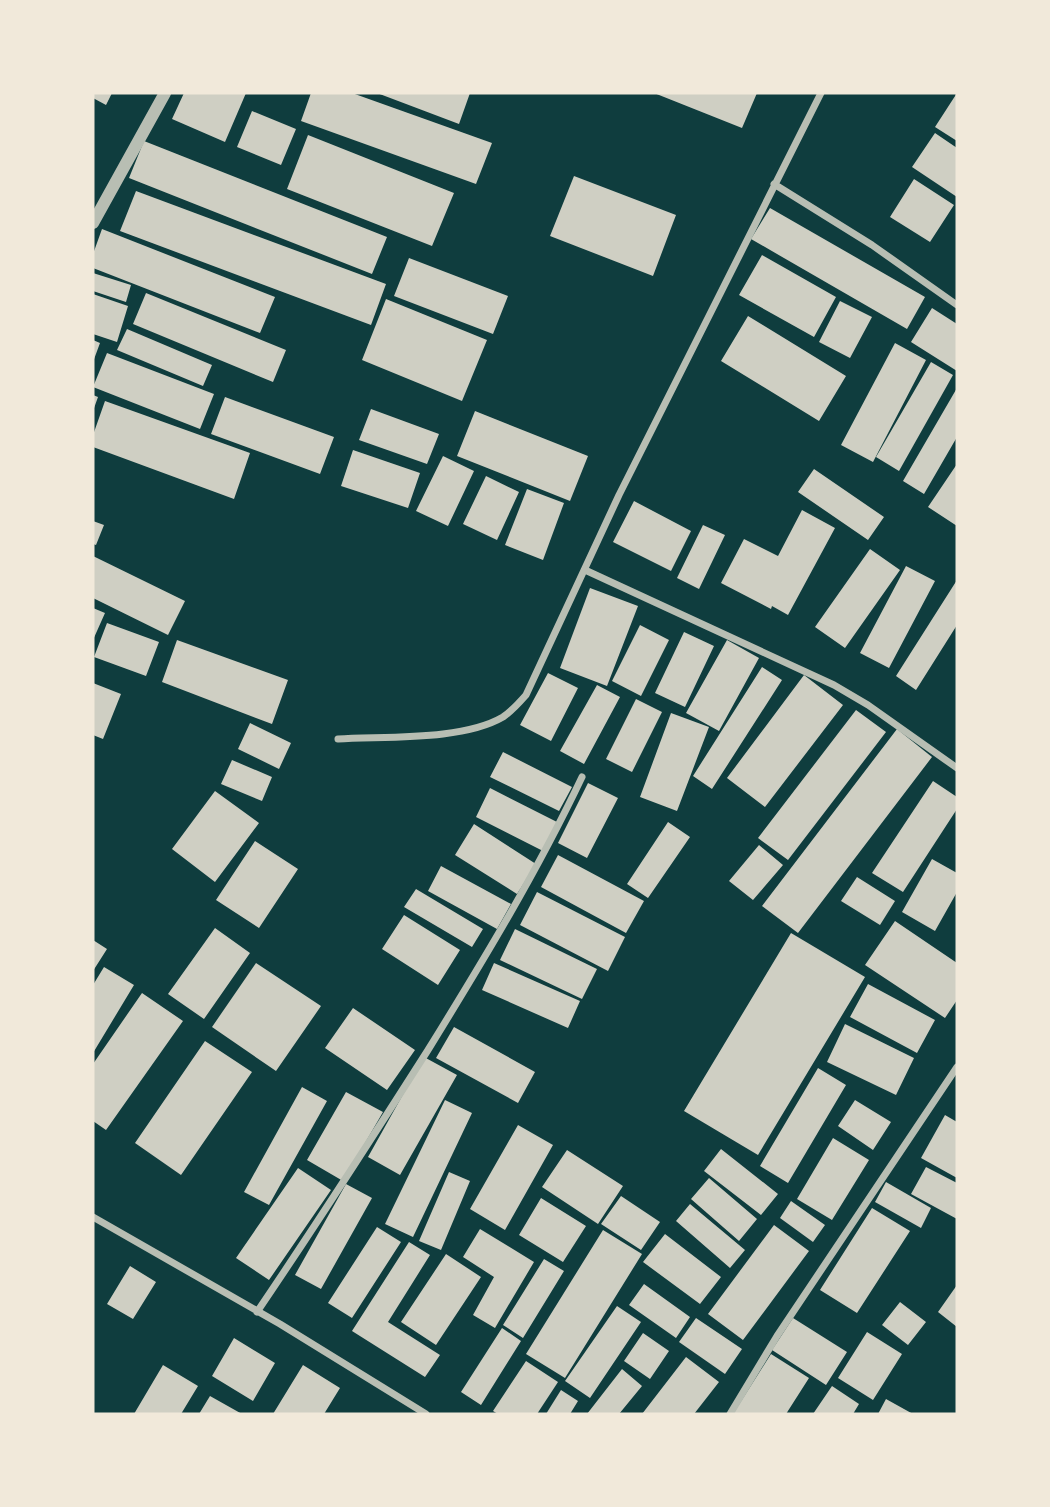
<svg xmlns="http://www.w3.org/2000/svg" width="1050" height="1507" viewBox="0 0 1050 1507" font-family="'Noto Sans',sans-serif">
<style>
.building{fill:#cfcfc3}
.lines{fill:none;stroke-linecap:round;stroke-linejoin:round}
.minor{stroke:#b8beb3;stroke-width:7}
.tertiary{stroke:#b8beb3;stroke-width:12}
</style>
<rect width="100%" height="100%" fill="#0f3d3e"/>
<!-- building -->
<path class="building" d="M93 93H112L106 105 93 98Z
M184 93H246L225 142 172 119Z
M311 93H352L492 143 476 184 301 121Z
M377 93H470L459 124Z
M654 93H757L742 128Z
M957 93V141L935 127Z
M252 111 296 129 281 165 237 147Z
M935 133 957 148V197L912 167Z
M308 135 454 193 432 246 287 189Z
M144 141 387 237 372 274 129 178Z
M574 176 676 215 653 276 550 236Z
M914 179 954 205 930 242 890 217Z
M136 191 386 284 371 325 120 231Z
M770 208 925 297 907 329 751 239Z
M102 229 275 297 260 333 93 268V254Z
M762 255 836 297 814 337 739 295Z
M409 258 508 296 493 334 394 296Z
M93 273 131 285 126 302 93 291Z
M146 293 286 350 273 382 133 324Z
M93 294 128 306 117 342 93 334Z
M386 299 487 340 462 401 362 360Z
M840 301 872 317 850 358 819 342Z
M932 308 957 324V371L911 342Z
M748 316 846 376 819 421 721 361Z
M127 329 212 365 203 386 117 350Z
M93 340 100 343 93 362Z
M895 343 926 360 873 462 841 445Z
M107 353 214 394 200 429 93 387Z
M931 362 953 375 899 471 876 457Z
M957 388V437L924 494 903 481Z
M93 395 98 397 93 411Z
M225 397 334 437 320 474 211 434Z
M105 401 250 453 234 499 93 447V435Z
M371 409 439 434 427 464 359 440Z
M475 411 588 456 570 501 457 456Z
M353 450 420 473 408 508 341 486Z
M443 456 474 471 448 526 416 511Z
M957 464V526L928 507Z
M814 469 884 517 868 540 798 492Z
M486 476 519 492 497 540 463 524Z
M527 489 564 503 543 560 505 545Z
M634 501 691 531 671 571 613 542Z
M802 510 835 528 788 615 772 606 771 609 721 583 744 539 778 556Z
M93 521 104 525 96 545 93 544Z
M703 525 725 535 699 589 677 578Z
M870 549 900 570 845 648 815 627Z
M93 556 185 601 168 635 93 598Z
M906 566 935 581 889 668 860 653Z
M957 580V625L916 690 896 676Z
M590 588 638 606 607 686 560 668Z
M93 608 105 613 93 640Z
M107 623 159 642 146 676 94 657Z
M640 625 669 640 641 696 612 681Z
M684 632 714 646 685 707 655 693Z
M177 640 288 680 272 724 162 682Z
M727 640 759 658 719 731 686 713Z
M762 667 782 680 712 789 693 776Z
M548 673 578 688 551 741 520 725Z
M804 675 843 705 765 807 727 778Z
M93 683 121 694 103 739 93 735Z
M597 685 620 697 584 764 560 751Z
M636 699 662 712 632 772 606 759Z
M856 710 886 732 788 860 758 838Z
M671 713 709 727 677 811 640 797Z
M250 723 291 743 279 769 238 749Z
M897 729 932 757 798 933 762 906Z
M503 752 572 787 559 811 490 777Z
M232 760 272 777 262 801 221 784Z
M933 781 957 797V809L903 892 872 873Z
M588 783 618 798 587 858 558 843Z
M490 788 557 822 543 851 476 817Z
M215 791 259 823 215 882 172 849Z
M668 822 690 837 648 898 627 884Z
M474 824 536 864 517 894 455 855Z
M255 841 298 869 259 928 216 900Z
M759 845 783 865 753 900 729 881Z
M558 855 644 901 626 933 541 887Z
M932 859 957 873V892L935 931 902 912Z
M441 866 511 904 497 929 428 891Z
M857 877 895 901 880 925 841 901Z
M416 889 483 929 472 947 404 907Z
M537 892 625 937 608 971 520 925Z
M404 915 460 950 438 985 382 949Z
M895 921 957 963V1000L945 1018 865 965Z
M215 928 250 953 204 1019 168 994Z
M515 929 597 969 582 999 500 960Z
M791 933 865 977 758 1155 684 1111Z
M93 940 107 949 93 971Z
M256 963 321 1006 276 1071 212 1027Z
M494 963 580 1001 568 1028 482 990Z
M104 967 134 985 93 1053V985Z
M868 984 935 1020 917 1053 850 1017Z
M142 993 183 1021 106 1130 93 1121V1064Z
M353 1008 415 1050 387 1090 325 1048Z
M845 1024 914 1058 896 1095 827 1062Z
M454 1027 535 1072 518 1103 436 1058Z
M205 1041 252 1072 181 1175 135 1143Z
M424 1057 457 1075 400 1175 368 1157Z
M818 1068 846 1085 788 1183 760 1166Z
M302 1087 327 1101 269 1205 244 1192Z
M346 1092 383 1112 343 1181 307 1160Z
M445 1100 472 1113 413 1237 385 1224Z
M855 1100 891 1122 873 1150 838 1126Z
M945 1115 957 1122V1178L921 1158Z
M518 1125 553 1145 505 1230 470 1209Z
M833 1138 869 1160 832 1220 797 1199Z
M721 1149 778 1194 761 1215 704 1171Z
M567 1150 623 1186 598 1224 542 1187Z
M926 1167 957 1183V1219L911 1194Z
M298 1168 331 1190 269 1280 236 1258Z
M449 1172 470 1181 441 1250 419 1241Z
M709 1178 757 1219 739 1241 691 1199Z
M886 1182 931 1208 921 1228 875 1202Z
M346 1184 372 1198 321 1289 295 1275Z
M621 1196 660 1222 641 1250 601 1224Z
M541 1198 586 1226 563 1262 519 1235Z
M791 1201 825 1225 813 1242 780 1218Z
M690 1204 745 1250 730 1268 676 1221Z
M872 1208 910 1231 857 1313 820 1290Z
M774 1225 809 1251 743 1340 708 1314Z
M377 1227 401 1242 352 1318 328 1303Z
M480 1229 534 1262 495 1328 473 1315 494 1277 463 1257Z
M603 1230 642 1254 565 1378 526 1354Z
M665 1234 721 1277 700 1304 643 1262Z
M409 1242 430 1255 388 1322 440 1355 425 1377 352 1331Z
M446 1254 481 1277 436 1345 401 1322Z
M544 1259 564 1271 523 1338 503 1325Z
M130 1266 156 1282 133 1319 107 1304Z
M644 1284 690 1317 676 1338 629 1305Z
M957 1285V1327L938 1312Z
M900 1302 926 1322 908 1345 882 1325Z
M617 1306 641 1322 590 1398 565 1381Z
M696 1318 742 1349 725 1374 679 1342Z
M793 1318 847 1352 826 1385 772 1350Z
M502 1328 521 1341 481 1405 461 1392Z
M867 1332 902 1354 873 1400 838 1378Z
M643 1333 669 1351 650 1379 624 1361Z
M234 1338 275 1363 253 1401 212 1376Z
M771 1354 809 1378 786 1414H733Z
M686 1357 719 1382 694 1414H642Z
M526 1361 558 1382 537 1414H498L493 1411Z
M163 1365 198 1386 181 1414H134Z
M303 1365 340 1388 324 1414H273Z
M622 1369 642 1386 619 1414H587Z
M832 1386 859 1404 853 1414H813Z
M561 1390 578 1401 570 1414H546Z
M210 1396 242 1414H199Z
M886 1399 913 1414H878Z"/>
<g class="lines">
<!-- minor -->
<path class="minor" d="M774 184 872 245 957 305
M585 570 834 685 868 705 957 768
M338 739C385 736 462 741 503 717 512 711 519 703 526 695L619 495 821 93
M93 1217 280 1324 426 1414
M257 1312C316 1225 372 1138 428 1050 483 961 537 872 582 777
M730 1414 777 1336 957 1067"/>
<!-- tertiary -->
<path class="tertiary" d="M93 223 165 93"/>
</g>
<!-- border -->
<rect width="1050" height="1507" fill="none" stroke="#f1e9da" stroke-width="189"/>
</svg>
